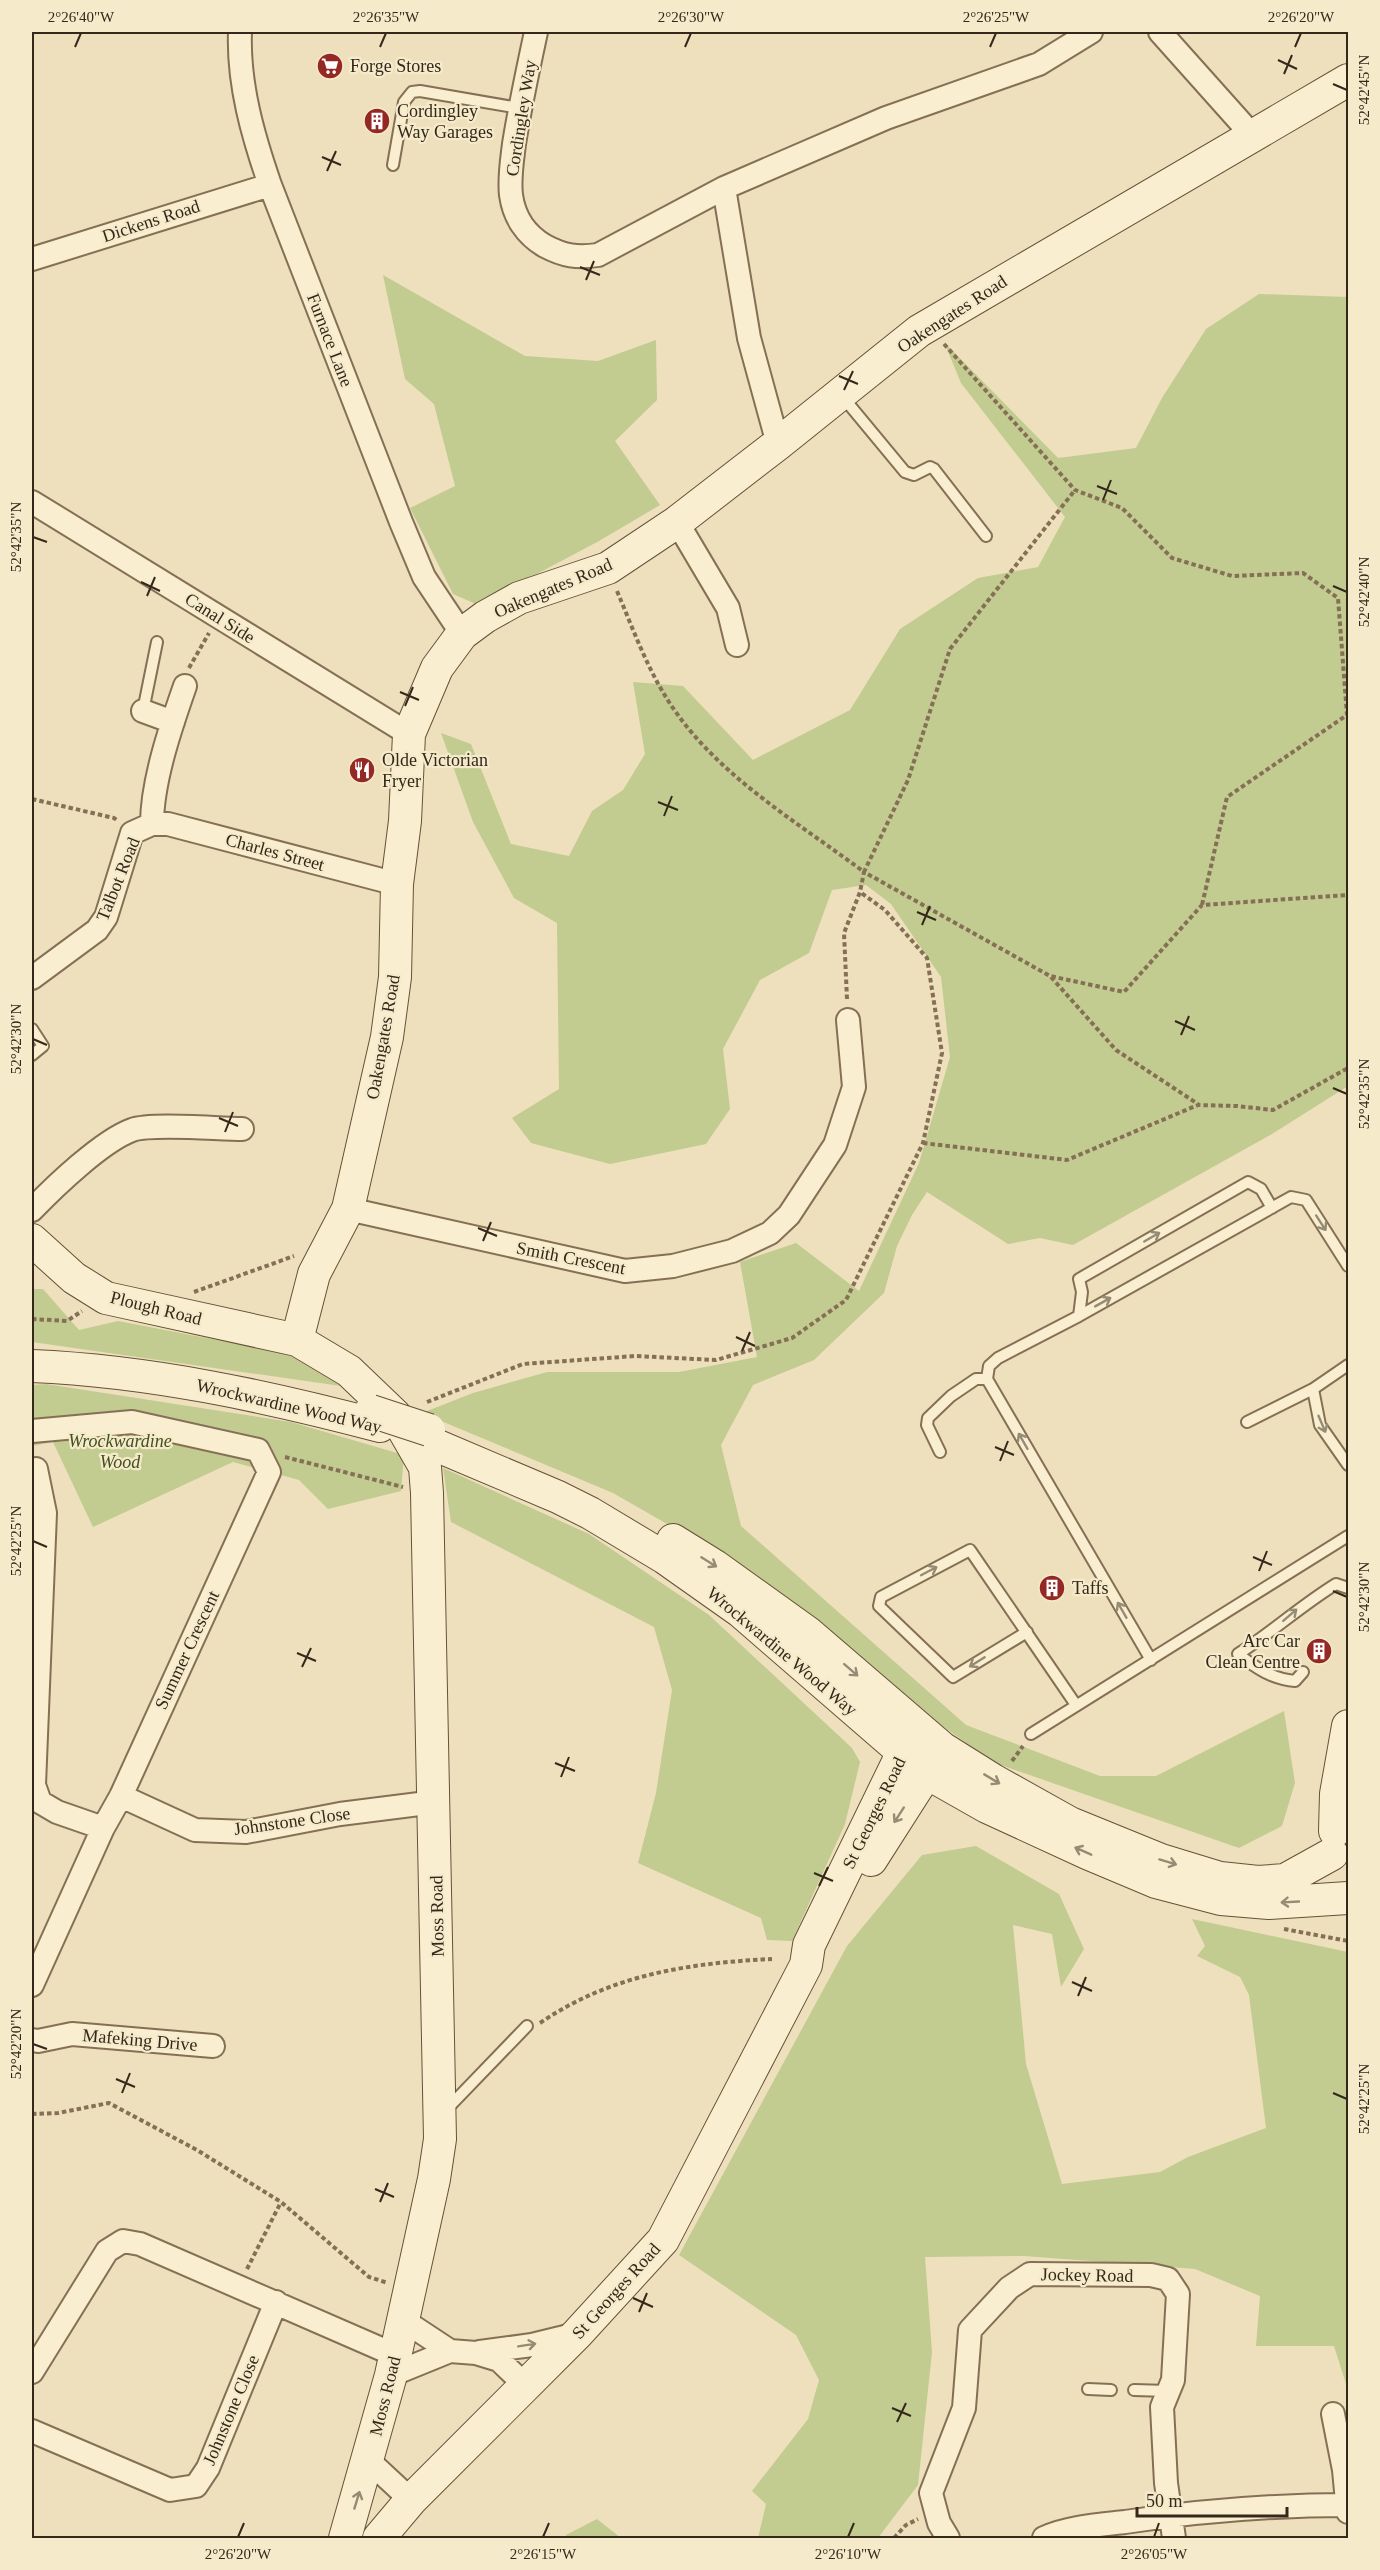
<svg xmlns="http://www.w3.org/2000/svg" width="1380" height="2570" viewBox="0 0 1380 2570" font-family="Georgia,serif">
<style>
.green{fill:#c2cb90}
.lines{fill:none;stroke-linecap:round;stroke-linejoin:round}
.lane-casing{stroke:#857056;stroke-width:14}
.street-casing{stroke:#857056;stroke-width:26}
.secondary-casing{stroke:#665139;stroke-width:34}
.path{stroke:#857056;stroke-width:4;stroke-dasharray:4.5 3;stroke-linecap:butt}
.lane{stroke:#f9eecf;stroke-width:10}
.street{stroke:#f9eecf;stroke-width:22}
.secondary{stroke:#f9eecf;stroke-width:32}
.secondary-bridge-casing{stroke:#665139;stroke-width:34;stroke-linecap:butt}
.secondary-bridge{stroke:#f9eecf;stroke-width:32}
.oneway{stroke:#968b75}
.ticks{fill:none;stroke:#34281b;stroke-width:2}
.labels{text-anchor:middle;stroke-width:4.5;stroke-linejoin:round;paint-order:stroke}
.poi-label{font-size:18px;fill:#34281b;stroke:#f5ebcb;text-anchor:start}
.street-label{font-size:18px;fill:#34281b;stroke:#f5ebcb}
.park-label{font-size:18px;font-style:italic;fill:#435021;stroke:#f5ebcb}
.neatline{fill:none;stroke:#34281b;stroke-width:2}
.ticks-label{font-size:15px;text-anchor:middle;fill:#34281b}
</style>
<rect width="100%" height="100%" fill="#eee0bc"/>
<!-- green -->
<path class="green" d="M383 275 525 356 598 361 656 340 657 400 615 441 660 505 599 541 478 605 453 594 410 508 455 486 434 404 405 379Z
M1259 294 1348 297V1086L1272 1134 1073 1245 1040 1238 1008 1244 927 1192 912 1215 897 1246 884 1293 814 1360 753 1385 721 1445 741 1526 966 1725 1100 1776H1156L1284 1711 1295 1783 1282 1826 1239 1848 995 1763 871 1676 758 1576 613 1493 422 1413 473 1393 547 1372H679L757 1357 740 1262 796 1243 859 1291 919 1163 950 1057 941 977 891 904 866 885 832 890 809 953 760 980 723 1049 730 1109 706 1144 610 1164 531 1143 512 1118 559 1089 557 923 514 898 473 822 441 733 471 744 511 844 569 856 592 811 623 790 645 754 633 682 683 686 753 760 850 710 900 629 978 578 1038 567 1065 517 961 383 944 342 1058 458 1136 448 1162 398 1206 329Z
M32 1289H43L79 1330 118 1321 285 1353 341 1386 32 1342Z
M46 1384 291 1422 404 1455 401 1491 328 1509 299 1480 233 1462 93 1527 53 1442 32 1446V1385Z
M443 1468 589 1534 709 1615 852 1748 860 1762 845 1824 792 1941 767 1940 761 1918 638 1863 656 1793 672 1690 654 1627 451 1522Z
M976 1846 1059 1894 1084 1949 1061 1987 1052 1934 1013 1925 1026 2064 1062 2184 1160 2172 1188 2157 1266 2128 1249 1995 1240 1977 1197 1956 1205 1946 1192 1919 1348 1952V2386L1347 2387 1334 2346H1256L1260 2296 1195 2269 1024 2256 925 2257 932 2352 918 2485 878 2538H758L766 2504 752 2491 808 2419 819 2380 796 2335 679 2255 847 1946 922 1855Z
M597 2519 621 2538H567L566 2535Z"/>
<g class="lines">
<defs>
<path id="lane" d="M393 165 404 102 412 92 420 91 519 108
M842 396 905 472 914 475 930 467 934 469 986 536
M143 711 157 642
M32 1029 43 1046 32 1055
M1079 1316 1082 1292 1079 1279 1248 1182 1261 1189 1272 1208
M1348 1365 1313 1389 1320 1425 1348 1465
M1247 1422 1313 1389
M940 1452 927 1425 928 1418 951 1396 976 1379H987
M1027 1632 953 1677 879 1606 881 1597 970 1550 1076 1705
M1151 1660 987 1379 989 1366 998 1358 1079 1316 1291 1197 1306 1200 1348 1266
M1303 1672 1295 1681C1272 1679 1256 1668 1238 1654 1272 1632 1302 1605 1336 1584L1348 1588
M1031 1734 1348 1536
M446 2110 527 2026
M1088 2389 1111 2390
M1134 2390 1168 2391"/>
<path id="street" d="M240 32C238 84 253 136 270 185L401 522 424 577 462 634
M536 32C528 69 520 106 514 144 512 161 509 178 511 195 514 217 526 235 545 246 564 256 577 258 598 255L724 188
M1160 32 1252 135
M32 259 270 185
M778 444 749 338 724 188 886 118 1039 64 1091 32
M32 502 409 734
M677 522 728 608 737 645
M143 711 173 722
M152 824H168L397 884
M32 978 97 930 106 917 132 833 152 824C152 781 171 726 185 686
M348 1209 625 1271 673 1266 732 1251 770 1233 789 1215 835 1145 854 1087 848 1020
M32 1210C54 1187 102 1141 132 1130 152 1123 217 1129 242 1129
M32 1431 132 1422 258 1450 269 1472 121 1796 103 1828 57 1812 40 1802 34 1785 45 1513 36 1469
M121 1796 195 1830 246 1832 340 1814 435 1802
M32 1985 103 1828
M32 2040 38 2041 72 2034 213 2046
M403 2320 450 2351 476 2353 499 2360 526 2386
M480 2352 532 2345 577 2334
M32 2372 107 2251 123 2241 140 2244 395 2355
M391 2375 450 2351
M1333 2414 1344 2470 1348 2512
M32 2431 170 2490 196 2486 208 2468 276 2302
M369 2461 411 2500
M948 2538 939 2523 931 2493 964 2408 970 2330 1009 2288 1030 2274 1151 2275 1168 2279 1178 2294 1173 2380 1162 2407 1166 2483 1174 2538
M1044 2538C1067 2527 1099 2525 1125 2522 1200 2511 1272 2505 1348 2505"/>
<path id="secondary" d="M32 1240 74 1278 106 1298 297 1340 349 1371 395 1415 425 1467 427 1493 440 2139 434 2179 391 2375 345 2538
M297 1340 314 1274 348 1209 387 1037 395 977 397 884 405 821 409 734 437 668 462 634 485 617 519 598 608 568 677 522 778 444 919 331 1348 80
M32 1366C150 1371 266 1396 380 1426
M433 1444 558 1497 590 1513 665 1558 740 1611 927 1773 987 1807 1087 1853 1156 1882 1221 1899 1269 1903 1348 1898
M673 1540 715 1566 807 1632 942 1748 993 1780 1070 1823 1161 1860 1220 1878 1258 1882 1285 1880 1332 1854
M1335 1831 1336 1794 1348 1726
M871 1860 938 1755
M379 2538 411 2500 577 2334 663 2240 806 1965 809 1945 902 1754 912 1738"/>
</defs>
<!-- lane casing -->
<use href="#lane" class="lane-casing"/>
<!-- street casing -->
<use href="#street" class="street-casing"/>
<!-- secondary casing -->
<use href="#secondary" class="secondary-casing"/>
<!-- path -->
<path class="path" d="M944 344 1075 490 1122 508 1172 558 1232 576 1303 573 1338 598 1347 715 1227 797 1202 905
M617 591C633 629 647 668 669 702 716 775 796 821 864 872L908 780 950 649 1075 490
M189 668 209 633
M32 799 114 818 118 821
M1051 977 1116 1050 1198 1104
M847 999 844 933 860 892 864 872 1050 976 1124 992 1202 905 1348 895
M923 1143 1067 1160 1198 1105 1237 1106 1273 1110 1348 1068
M194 1292 294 1256
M32 1319 67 1321 82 1311
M427 1402 523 1364 635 1356 716 1360 792 1338 846 1300 923 1143 942 1053 927 958 885 910 860 892
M285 1457 403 1487
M1012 1761 1023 1746
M1284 1929 1348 1941
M540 2023C610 1975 688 1963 772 1959
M32 2114 58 2113 109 2103 197 2150 281 2202 369 2277 388 2283
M247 2269 281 2202
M894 2538 906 2525 918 2519"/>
<!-- lane -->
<use href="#lane" class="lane"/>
<!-- street -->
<use href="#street" class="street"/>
<!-- secondary -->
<use href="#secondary" class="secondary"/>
<defs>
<path id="secondary-bridge" d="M371 1411 429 1430"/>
</defs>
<!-- secondary-bridge casing -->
<use href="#secondary-bridge" class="secondary-bridge-casing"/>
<!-- secondary-bridge -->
<use href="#secondary-bridge" class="secondary-bridge"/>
</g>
<!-- one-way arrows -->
<defs><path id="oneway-shaft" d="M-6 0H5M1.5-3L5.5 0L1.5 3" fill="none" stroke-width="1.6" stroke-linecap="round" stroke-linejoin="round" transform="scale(1.5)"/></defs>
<g class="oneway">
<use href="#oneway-shaft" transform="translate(1321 1223) rotate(57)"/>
<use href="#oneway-shaft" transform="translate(1152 1237) rotate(-30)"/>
<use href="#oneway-shaft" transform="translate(1103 1302) rotate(-29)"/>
<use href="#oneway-shaft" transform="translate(1322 1424) rotate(67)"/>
<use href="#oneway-shaft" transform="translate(1023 1441) rotate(-120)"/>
<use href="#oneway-shaft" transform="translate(709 1562) rotate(32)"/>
<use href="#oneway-shaft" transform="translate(929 1571) rotate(-28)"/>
<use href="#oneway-shaft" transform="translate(1122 1610) rotate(-120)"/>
<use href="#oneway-shaft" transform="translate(1290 1615) rotate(-41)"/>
<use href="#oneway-shaft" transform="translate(977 1662) rotate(148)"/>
<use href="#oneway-shaft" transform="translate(851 1670) rotate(41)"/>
<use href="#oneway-shaft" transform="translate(992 1779) rotate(31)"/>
<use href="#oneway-shaft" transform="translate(899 1815) rotate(123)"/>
<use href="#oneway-shaft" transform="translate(1083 1851) rotate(-156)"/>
<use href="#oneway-shaft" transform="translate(1168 1862) rotate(17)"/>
<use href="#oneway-shaft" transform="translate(1290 1902) rotate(177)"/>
<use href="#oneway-shaft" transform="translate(527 2345) rotate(-9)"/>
<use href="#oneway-shaft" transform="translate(357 2500) rotate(-73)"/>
</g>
<!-- ticks -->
<path class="ticks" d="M75 47 81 33M380 47 386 33M685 47 691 33M990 47 996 33M1295 47 1301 33M1278 60 1297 69M1284 74 1292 55M1333 84 1347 90M322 157 341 165M327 171 336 151M580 267 600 275M586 280 594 261M839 376 858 384M844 390 853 371M1097 486 1117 494M1103 500 1111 480M33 537 47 542M141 582 160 591M1333 586 1347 592M147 596 155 577M400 692 419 700M405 706 413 687M658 802 678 810M664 816 672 796M917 912 936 920M922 925 930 906M1175 1021 1195 1030M1181 1035 1189 1016M33 1039 47 1045M1333 1088 1347 1094M219 1118 238 1126M225 1132 233 1112M478 1228 497 1236M483 1241 491 1222M736 1337 755 1346M742 1351 750 1332M995 1447 1014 1455M1000 1461 1008 1441M33 1541 47 1547M1253 1557 1272 1565M1259 1571 1267 1551M1333 1591 1347 1597M297 1653 316 1661M302 1667 311 1648M555 1763 575 1771M561 1777 569 1757M814 1873 833 1881M819 1886 828 1867M1072 1982 1092 1991M1078 1996 1086 1977M33 2044 47 2049M116 2079 135 2087M122 2093 130 2073M1333 2093 1347 2099M375 2189 394 2197M380 2202 388 2183M633 2298 653 2307M639 2312 647 2293M892 2408 911 2416M897 2422 906 2403M238 2537 244 2523M543 2537 549 2523M848 2537 854 2523M1154 2537 1159 2523"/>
<!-- icons -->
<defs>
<symbol id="supermarket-disc" viewBox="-11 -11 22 22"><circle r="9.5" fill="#942825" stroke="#f5ebcb"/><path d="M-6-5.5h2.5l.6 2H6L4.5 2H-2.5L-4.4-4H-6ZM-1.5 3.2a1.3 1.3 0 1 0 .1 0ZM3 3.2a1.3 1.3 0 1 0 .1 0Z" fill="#fff"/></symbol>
<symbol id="building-disc" viewBox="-11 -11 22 22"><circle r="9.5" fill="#942825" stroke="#f5ebcb"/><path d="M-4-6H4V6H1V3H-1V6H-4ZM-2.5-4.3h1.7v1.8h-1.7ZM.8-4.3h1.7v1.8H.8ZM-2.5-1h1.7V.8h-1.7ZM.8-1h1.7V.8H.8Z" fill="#fff"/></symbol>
<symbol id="restaurant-disc" viewBox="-11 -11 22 22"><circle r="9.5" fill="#942825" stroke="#f5ebcb"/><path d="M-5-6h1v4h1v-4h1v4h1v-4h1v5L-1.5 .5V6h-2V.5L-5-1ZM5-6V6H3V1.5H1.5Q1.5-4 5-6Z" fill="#fff"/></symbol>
</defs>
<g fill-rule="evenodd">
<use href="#supermarket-disc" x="315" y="51" width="30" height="30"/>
<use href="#building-disc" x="362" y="106" width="30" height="30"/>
<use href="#restaurant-disc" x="347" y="755" width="30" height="30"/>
<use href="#building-disc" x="1037" y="1573" width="30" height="30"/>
<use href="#building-disc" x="1304" y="1636" width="30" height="30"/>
</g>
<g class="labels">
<!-- poi labels -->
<g class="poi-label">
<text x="350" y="72">Forge Stores</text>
<text x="397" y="117">Cordingley<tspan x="397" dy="21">Way Garages</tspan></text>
<text x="382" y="766">Olde Victorian<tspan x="382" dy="21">Fryer</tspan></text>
<text x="1072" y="1594">Taffs</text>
<text x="1300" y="1647" text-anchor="end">Arc Car<tspan x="1300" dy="21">Clean Centre</tspan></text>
</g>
<!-- street labels -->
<g class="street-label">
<text transform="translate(521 118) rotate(-81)" y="6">Cordingley Way</text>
<text transform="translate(151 221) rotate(-18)" y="6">Dickens Road</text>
<text transform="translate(952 314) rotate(-33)" y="6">Oakengates Road</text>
<text transform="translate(330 340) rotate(69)" y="6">Furnace Lane</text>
<text transform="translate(553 588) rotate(-23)" y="6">Oakengates Road</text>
<text transform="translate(220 618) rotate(32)" y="6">Canal Side</text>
<text transform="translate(275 852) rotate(15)" y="6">Charles Street</text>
<text transform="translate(118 879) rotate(-68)" y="6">Talbot Road</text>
<text transform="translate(383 1037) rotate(-80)" y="6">Oakengates Road</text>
<text transform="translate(571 1258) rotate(11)" y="6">Smith Crescent</text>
<text transform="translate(156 1308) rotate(14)" y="6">Plough Road</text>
<text transform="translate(289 1406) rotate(13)" y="6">Wrockwardine Wood Way</text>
<text transform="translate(187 1650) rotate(-65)" y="6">Summer Crescent</text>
<text transform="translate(782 1651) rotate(40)" y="6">Wrockwardine Wood Way</text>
<text transform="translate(874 1813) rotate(-64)" y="6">St Georges Road</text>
<text transform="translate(292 1821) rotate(-8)" y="6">Johnstone Close</text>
<text transform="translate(437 1916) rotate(-91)" y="6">Moss Road</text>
<text transform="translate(140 2040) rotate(5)" y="6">Mafeking Drive</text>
<text transform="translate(1087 2275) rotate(1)" y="6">Jockey Road</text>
<text transform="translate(616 2291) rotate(-48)" y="6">St Georges Road</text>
<text transform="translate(385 2396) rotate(-76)" y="6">Moss Road</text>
<text transform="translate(231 2410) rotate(-67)" y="6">Johnstone Close</text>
</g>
<!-- park labels -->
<g class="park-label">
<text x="120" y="1447">Wrockwardine<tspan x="120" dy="21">Wood</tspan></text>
</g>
</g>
<!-- border -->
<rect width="1380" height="2570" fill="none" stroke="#f5ebcb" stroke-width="66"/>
<!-- scale -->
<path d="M1137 2507v9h150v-9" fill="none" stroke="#34281b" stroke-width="3"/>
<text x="1146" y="2507" font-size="18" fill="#34281b" stroke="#f5ebcb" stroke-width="4.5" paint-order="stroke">50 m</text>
<rect x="33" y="33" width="1314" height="2504" class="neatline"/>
<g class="ticks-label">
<text x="81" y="22">2°26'40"W</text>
<text x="386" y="22">2°26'35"W</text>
<text x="691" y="22">2°26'30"W</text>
<text x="996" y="22">2°26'25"W</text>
<text x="1301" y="22">2°26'20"W</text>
<text transform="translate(1364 90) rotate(-90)" y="5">52°42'45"N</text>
<text transform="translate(16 537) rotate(-90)" y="5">52°42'35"N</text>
<text transform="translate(1364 592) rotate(-90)" y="5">52°42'40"N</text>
<text transform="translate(16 1039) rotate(-90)" y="5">52°42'30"N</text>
<text transform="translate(1364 1094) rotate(-90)" y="5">52°42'35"N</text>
<text transform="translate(16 1541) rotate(-90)" y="5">52°42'25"N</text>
<text transform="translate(1364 1597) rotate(-90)" y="5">52°42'30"N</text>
<text transform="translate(16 2044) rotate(-90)" y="5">52°42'20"N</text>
<text transform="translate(1364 2099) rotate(-90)" y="5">52°42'25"N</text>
<text x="238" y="2559">2°26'20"W</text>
<text x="543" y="2559">2°26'15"W</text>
<text x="848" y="2559">2°26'10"W</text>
<text x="1154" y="2559">2°26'05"W</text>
</g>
</svg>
